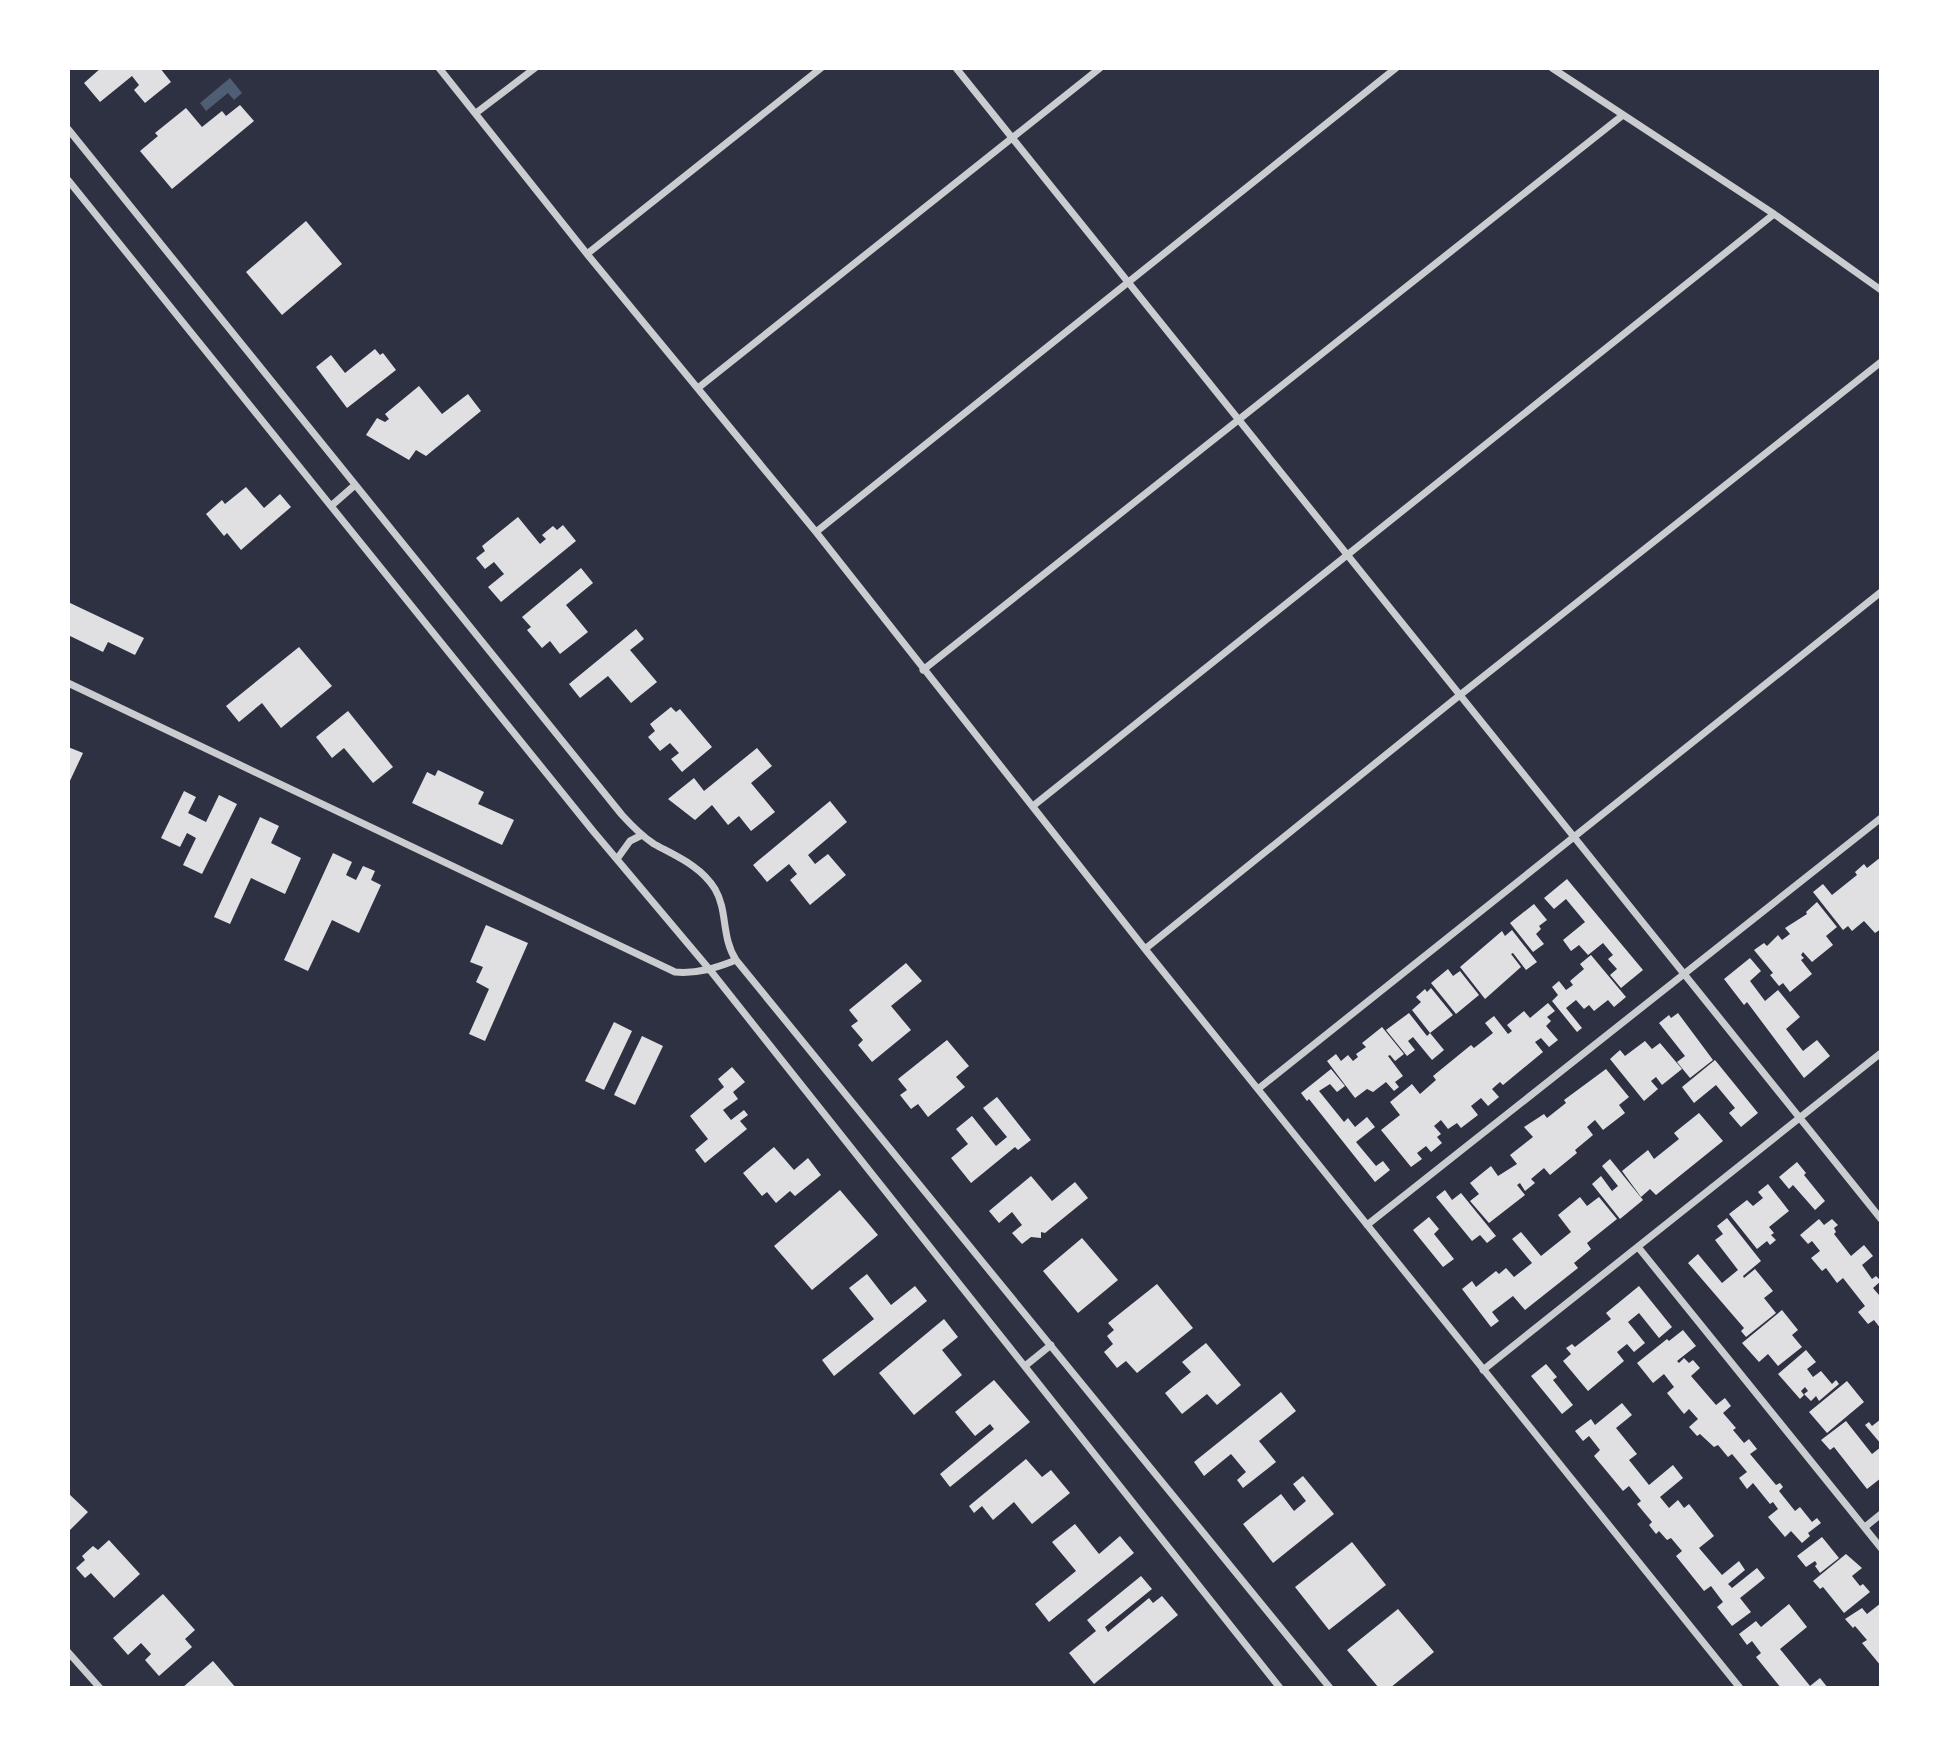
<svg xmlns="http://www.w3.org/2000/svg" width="1949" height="1756" viewBox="0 0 1949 1756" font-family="Jost,sans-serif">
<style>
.water{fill:#4f5d75}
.building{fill:#e0e0e3}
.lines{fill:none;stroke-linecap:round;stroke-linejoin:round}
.minor{stroke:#caccd0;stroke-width:7}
</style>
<rect width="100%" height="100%" fill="#2d3142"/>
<!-- water -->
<path class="water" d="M230 78 242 93 234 100 228 93 206 111 200 103Z"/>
<!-- building -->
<path class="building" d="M101 68H160L171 82 145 103 134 90 139 85 132 76 100 102 84 83Z
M240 105 254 121 172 189 140 151 158 136 155 133 186 108 202 127 222 111 226 116Z
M306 221 342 264 282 315 246 272Z
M375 349 380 355 383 353 396 370 347 408 316 367 331 355 345 373Z
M419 386 442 414 468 394 481 411 426 456 416 450 409 460 366 435 377 418 385 422 389 419 385 414Z
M246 487 264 508 280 494 291 507 241 550 227 533 224 536 206 514 222 500 225 504Z
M518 517 540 544 546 539 542 535 553 526 557 530 563 525 576 541 501 602 488 587 504 574 494 562 485 569 476 558 485 551 482 546Z
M581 568 593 583 566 605 588 632 560 654 550 641 542 648 527 630 531 627 522 617Z
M68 602 144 638 135 655 108 642 103 652 68 635Z
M636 629 644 639 630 650 657 682 631 703 608 676 580 698 569 684Z
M299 647 332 686 281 728 262 703 239 722 226 706Z
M671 707 676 712 680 709 712 747 682 772 671 759 679 753 670 743 660 751 648 737 655 731 650 724Z
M348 711 393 767 373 783 344 748 332 758 316 737Z
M68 747 83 753 68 785Z
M757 748 772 766 751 783 775 812 751 831 739 816 728 825 712 805 695 820 668 799 694 778 704 791Z
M438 770 484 792 478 804 514 820 502 845 412 803 427 772 435 776Z
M184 791 196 797 188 813 206 822 219 795 237 804 202 874 183 865 196 838 187 833 180 847 161 838Z
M830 801 847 822 808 855 815 864 828 854 846 875 810 905 790 880 797 874 789 864 767 882 753 865Z
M260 817 279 826 271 843 301 858 285 894 251 878 230 924 214 917Z
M333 853 352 862 346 875 356 880 363 866 375 871 371 880 381 885 359 933 332 920 308 971 284 960Z
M1881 857V929L1875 933 1864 921 1852 931 1848 926 1843 930 1813 892 1823 884 1832 895 1857 875 1855 872 1864 864 1867 868Z
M1567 879 1643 970 1621 988 1610 975 1617 969 1608 959 1613 955 1603 943 1588 955 1579 945 1571 951 1563 940 1585 922 1566 899 1554 909 1544 898Z
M1817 902 1837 927 1826 936 1833 945 1812 962 1803 952 1801 955 1804 958 1801 960 1812 974 1790 992 1783 983 1779 986 1770 975 1773 973 1754 950 1764 943 1767 946 1778 935 1782 940 1790 934 1785 928 1807 914 1806 912Z
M1534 904 1547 920 1539 926 1541 929 1536 934 1544 944 1533 952 1510 923Z
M486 925 528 943 485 1041 469 1034 489 989 476 982 483 967 470 962Z
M1512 930 1537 962 1526 970 1513 953 1511 954 1521 967 1485 999 1460 967 1502 931 1505 936Z
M1591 955 1626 997 1614 1007 1608 1000 1594 1011 1589 1005 1584 1009 1576 1000 1566 1008 1582 1028 1577 1032 1552 1001 1558 995 1552 987 1559 981 1566 990 1573 985 1570 981 1584 969 1580 964Z
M1750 958 1761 971 1750 981 1765 1001 1778 990 1800 1017 1786 1029 1803 1051 1817 1040 1830 1056 1804 1078 1747 1002 1744 1005 1724 979Z
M906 963 922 981 891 1006 911 1030 872 1062 858 1045 863 1040 851 1026 858 1021 849 1010Z
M1448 969 1453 976 1460 971 1479 995 1456 1014 1431 983Z
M1431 988 1453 1015 1430 1033 1444 1050 1432 1060 1413 1037 1408 1041 1415 1050 1407 1056 1386 1030 1409 1013 1427 1036 1430 1033 1412 1010 1421 1002 1416 997 1425 989 1427 992Z
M1548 1003 1555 1011 1547 1017 1551 1021 1546 1026 1558 1040 1549 1047 1541 1038 1535 1042 1543 1052 1503 1085 1500 1082 1492 1089 1499 1097 1488 1106 1481 1098 1471 1106 1478 1115 1461 1128 1457 1123 1448 1129 1441 1120 1434 1126 1441 1134 1437 1137 1442 1143 1431 1152 1426 1146 1417 1153 1422 1159 1411 1167 1381 1130 1400 1115 1390 1102 1412 1084 1420 1094 1436 1080 1433 1076 1471 1045 1474 1048 1493 1033 1485 1023 1494 1016 1508 1034 1512 1031 1507 1025 1524 1011 1530 1018Z
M1678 1013 1713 1060 1690 1078 1677 1062 1685 1056 1659 1023 1669 1015 1671 1018Z
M614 1022 632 1031 604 1090 585 1081Z
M1382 1027 1404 1054 1395 1061 1390 1055 1388 1056 1403 1076 1395 1082 1399 1087 1394 1091 1386 1082 1373 1092 1367 1089 1355 1098 1327 1061 1336 1054 1341 1061 1348 1055 1353 1061 1358 1057 1356 1054 1366 1047 1362 1043Z
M642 1036 663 1046 635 1105 614 1095Z
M947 1040 969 1066 956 1077 965 1087 928 1117 918 1104 911 1109 900 1095 907 1090 898 1079Z
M1645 1041 1652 1049 1660 1043 1682 1069 1662 1085 1656 1077 1651 1081 1658 1089 1644 1101 1610 1059 1620 1050 1625 1056Z
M1715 1060 1758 1113 1741 1127 1729 1113 1735 1108 1716 1085 1694 1103 1682 1087Z
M732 1067 745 1082 733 1092 738 1099 723 1110 731 1120 744 1110 748 1115 740 1121 747 1129 705 1163 695 1150 708 1139 690 1116 724 1087 718 1079Z
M1331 1069 1345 1086 1337 1092 1330 1084 1319 1091 1344 1122 1348 1118 1355 1127 1367 1117 1375 1127 1356 1142 1376 1166 1383 1161 1390 1170 1375 1182 1309 1099 1307 1101 1301 1093Z
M1606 1069 1629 1097 1619 1105 1625 1113 1603 1130 1595 1120 1587 1127 1593 1135 1575 1150 1577 1153 1550 1175 1544 1168 1531 1179 1535 1183 1525 1191 1520 1183 1517 1185 1525 1195 1489 1223 1470 1201 1479 1194 1470 1183 1491 1166 1498 1176 1517 1164 1510 1155 1533 1137 1524 1127 1544 1114 1547 1118 1566 1103 1564 1100Z
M997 1097 1031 1140 1018 1150 1015 1147 971 1183 951 1158 968 1144 956 1129 972 1116 996 1146 1007 1137 983 1108Z
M1699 1113 1723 1141 1656 1195 1650 1189 1641 1197 1622 1171 1648 1150 1654 1159 1679 1139 1674 1133Z
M774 1147 794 1170 808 1158 821 1175 795 1196 790 1191 776 1203 767 1192 762 1196 743 1173Z
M1610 1159 1643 1200 1620 1219 1592 1184 1601 1176 1612 1191 1618 1186 1602 1166Z
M1797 1162 1806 1173 1804 1175 1825 1201 1815 1210 1793 1185 1789 1189 1779 1177Z
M1031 1176 1052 1201 1075 1182 1088 1198 1045 1233 1041 1232V1238L1031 1237 1022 1244 1012 1233 1022 1225 1012 1212 999 1223 989 1211Z
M1768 1184 1789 1211 1769 1227 1774 1233 1771 1235 1776 1240 1770 1245 1767 1241 1757 1249 1729 1214 1747 1200 1753 1206 1763 1198 1758 1192Z
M840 1190 878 1235 812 1290 774 1246Z
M1445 1190 1452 1200 1461 1193 1496 1236 1487 1243 1480 1235 1472 1241 1436 1197Z
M1580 1197 1587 1206 1599 1197 1617 1219 1587 1243 1591 1249 1574 1263 1578 1268 1525 1310 1513 1296 1492 1312 1499 1321 1491 1327 1462 1289 1472 1281 1476 1287 1496 1271 1499 1274 1506 1268 1514 1277 1532 1263 1512 1239 1521 1232 1541 1256 1571 1232 1558 1215Z
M1429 1217 1439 1229 1434 1234 1454 1259 1443 1267 1413 1230Z
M1727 1218 1761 1261 1743 1276 1744 1278 1755 1269 1773 1291 1764 1298 1776 1313 1746 1337 1741 1331 1744 1328 1688 1263 1698 1254 1722 1283 1738 1270 1715 1240 1723 1234 1717 1226Z
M1819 1219 1824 1225 1832 1219 1838 1225 1834 1228 1836 1232 1834 1234 1851 1256 1864 1245 1873 1256 1862 1265 1872 1279 1876 1276 1881 1281 1873 1288 1879 1295H1881V1329L1874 1320 1868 1324 1858 1312 1865 1306 1843 1278 1837 1283 1826 1268 1822 1271 1811 1258 1820 1251 1812 1241 1808 1244 1800 1235Z
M1082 1238 1118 1280 1078 1313 1043 1271Z
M867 1274 891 1305 915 1286 927 1301 834 1376 822 1360 874 1319 849 1288Z
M1157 1284 1193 1328 1137 1373 1126 1361 1117 1368 1104 1352 1113 1344 1107 1336 1114 1330 1108 1323Z
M1639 1286 1672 1327 1659 1338 1639 1313 1628 1322 1645 1343 1634 1352 1627 1344 1617 1352 1624 1361 1588 1391 1563 1361 1571 1354 1566 1348 1572 1344 1575 1347 1611 1319 1606 1313Z
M1782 1310 1798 1330 1792 1335 1802 1347 1778 1366 1768 1354 1759 1362 1742 1343Z
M944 1319 958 1337 942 1350 962 1375 914 1415 879 1373Z
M1683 1330 1696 1346 1677 1361 1679 1363 1684 1358 1689 1363 1693 1360 1700 1368 1691 1376 1716 1405 1725 1398 1731 1406 1723 1413 1736 1428 1733 1430 1744 1443 1749 1439 1757 1449 1750 1454 1776 1485 1780 1483 1783 1487 1779 1491 1795 1511 1800 1507 1812 1522 1817 1518 1821 1523 1808 1533 1810 1536 1802 1543 1791 1531 1785 1537 1768 1517 1778 1509 1773 1502 1770 1504 1753 1483 1747 1489 1739 1478 1747 1472 1732 1454 1728 1457 1718 1445 1714 1447 1700 1434 1697 1436 1689 1427 1698 1419 1689 1409 1684 1414 1667 1393 1674 1387 1664 1374 1653 1383 1637 1363 1667 1339 1669 1341Z
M1206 1343 1241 1385 1217 1405 1207 1394 1182 1414 1165 1393 1191 1372 1182 1362Z
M1806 1350 1816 1362 1807 1369 1813 1377 1821 1371 1832 1384 1836 1380 1839 1384 1819 1401 1816 1396 1811 1401 1804 1394 1808 1391 1805 1387 1801 1391 1804 1395 1800 1399 1778 1374Z
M1546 1364 1557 1377 1553 1380 1573 1405 1562 1414 1531 1376Z
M994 1380 1030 1422 950 1487 940 1474 994 1429 990 1424 975 1436 955 1412Z
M1847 1381 1864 1402 1827 1433 1809 1412Z
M1281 1392 1296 1411 1259 1441 1276 1462 1243 1488 1237 1480 1246 1472 1231 1454 1204 1476 1194 1462Z
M1622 1403 1632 1415 1616 1428 1637 1454 1629 1460 1649 1485 1673 1465 1683 1478 1660 1497 1669 1508 1678 1500 1684 1508 1689 1504 1714 1536 1699 1548 1722 1575 1739 1561 1745 1570 1728 1584 1732 1588 1757 1568 1765 1578 1740 1598 1751 1612 1732 1626 1717 1607 1723 1602 1711 1586 1704 1591 1676 1556 1682 1551 1671 1538 1667 1540 1659 1531 1656 1534 1649 1525 1652 1522 1637 1504 1641 1501 1629 1486 1623 1491 1594 1456 1600 1450 1589 1436 1583 1441 1575 1431 1591 1419 1595 1425Z
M1881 1419V1444L1865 1425 1869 1422 1872 1426Z
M1846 1421 1872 1454 1881 1447V1478L1867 1489 1834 1447 1830 1450 1821 1440Z
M1026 1459 1042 1477 1051 1470 1070 1493 1032 1524 1014 1502 993 1520 982 1506 974 1513 969 1506Z
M1303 1476 1334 1514 1273 1563 1243 1524 1281 1494 1294 1511 1306 1501 1293 1484Z
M68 1493 88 1512 68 1532Z
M1075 1524 1099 1554 1120 1536 1134 1553 1049 1622 1035 1604 1076 1571 1052 1542Z
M1822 1537 1839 1558 1820 1573 1815 1566 1817 1564 1815 1561 1806 1567 1797 1556Z
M109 1540 140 1574 114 1598 91 1573 85 1578 76 1568 85 1560 82 1556 93 1546 98 1550Z
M1352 1542 1386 1585 1329 1630 1295 1587Z
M1846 1554 1862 1568 1852 1576 1860 1586 1863 1584 1870 1592 1844 1613 1823 1587 1820 1589 1813 1581Z
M1141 1576 1152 1589 1105 1627 1108 1632 1149 1598 1153 1603 1162 1596 1178 1615 1094 1684 1069 1653 1096 1631 1087 1620Z
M163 1594 195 1630 185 1639 192 1647 159 1676 145 1660 151 1654 141 1643 128 1655 113 1638Z
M1881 1603V1615L1879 1617 1881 1620V1666L1862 1643 1867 1640 1855 1626 1853 1628 1845 1619 1862 1608 1867 1614Z
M1789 1604 1807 1627 1780 1649 1810 1686 1820 1678 1828 1688H1781L1756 1657 1761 1653 1752 1641 1747 1645 1739 1634 1756 1621 1761 1627Z
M1398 1609 1434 1652 1390 1688H1379L1347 1650Z
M213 1661 236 1688H182Z"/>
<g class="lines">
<!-- minor -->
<path class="minor" d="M439 68 587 254 816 532 1145 949 1740 1688
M956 68 1881 1219
M1552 68 1774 214 1881 290
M476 113 535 68
M68 129 622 815C632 826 642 836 654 844 676 856 701 866 715 889 728 911 721 937 736 960L1330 1688
M68 180 593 831 710 970 1280 1688
M587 254 821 68
M698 388 1100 68
M331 506 355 485
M816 532 1396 68
M923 670 1623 115
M68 683 675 972C697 974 716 968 736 960
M1033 806 1774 214
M617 859 630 841 642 835
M1145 949 1460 695 1881 362
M1258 1089 1881 592
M1367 1225 1881 818
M1638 1247 1881 1548
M1025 1366 1051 1345
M1483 1370 1881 1053
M1865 1527 1881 1514
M68 1652 100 1688"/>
</g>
<!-- border -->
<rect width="1949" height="1756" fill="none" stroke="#ffffff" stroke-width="140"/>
</svg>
